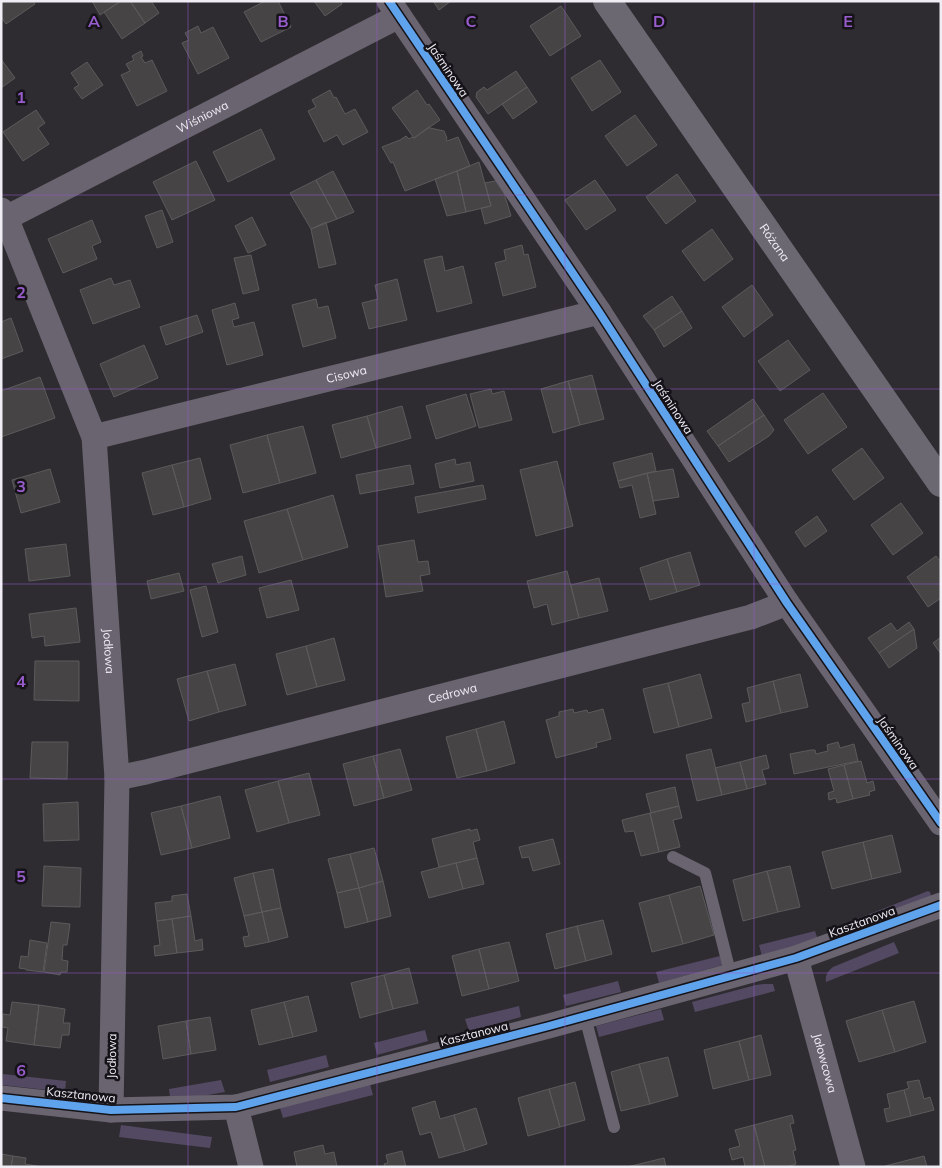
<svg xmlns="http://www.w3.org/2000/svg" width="942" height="1168" viewBox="0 0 942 1168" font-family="Mulish,sans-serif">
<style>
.green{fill:#534962}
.building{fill:#464444;stroke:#5c5b5b}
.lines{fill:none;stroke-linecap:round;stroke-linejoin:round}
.lane{stroke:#69646f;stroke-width:12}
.street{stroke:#69646f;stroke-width:25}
.secondary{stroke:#6c6872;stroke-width:28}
.cycleway-casing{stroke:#151318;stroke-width:11}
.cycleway{stroke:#60a3ed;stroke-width:8}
.grid{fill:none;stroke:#985ccc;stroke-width:1;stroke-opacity:0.55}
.labels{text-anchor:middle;stroke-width:5;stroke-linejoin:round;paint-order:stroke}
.street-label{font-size:12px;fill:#f0edf5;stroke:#151318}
.grid-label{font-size:16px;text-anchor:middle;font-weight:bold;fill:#985ccc;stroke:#151318;stroke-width:5;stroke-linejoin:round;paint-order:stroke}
</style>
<rect width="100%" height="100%" fill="#2e2c31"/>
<!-- green -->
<path class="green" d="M928 891 930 892 932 899 855 929 852 921Z
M815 931 818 940 762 956 759 945Z
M894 942 899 953 826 982C825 975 828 971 833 967Z
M720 956 723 965 659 983 656 972Z
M618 981 621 992 566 1006 563 995Z
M765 984H773L775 991 695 1012 692 1002 756 985Z
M519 1006 521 1017 469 1031 465 1019Z
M661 1009 664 1020 599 1037 596 1026Z
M425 1030 428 1041 377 1055 374 1043Z
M326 1055 329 1067 270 1082 267 1070Z
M3 1074 66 1081 65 1092 2 1085Z
M221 1080 225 1092 197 1097H170L169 1089Z
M370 1084 373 1095 283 1118 280 1108Z
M121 1125 212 1137 210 1148 119 1137Z"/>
<!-- building -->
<path class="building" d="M4 1H33L35 4 6 24 1 17V3Z
M92 1H121L100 15Z
M121 1H130L145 23 122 39 104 12Z
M130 1H151L159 13 145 23Z
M265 1H278L291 27 261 42 244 12Z
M314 1H341L342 4 325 16Z
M433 1H451L439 10Z
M561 6 581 36 550 56 530 26Z
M198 26 201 33 213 27 229 58 198 74 182 43 189 40 185 33Z
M141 51 143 56 141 57 145 63 152 60 167 91 137 106 121 75 130 71 126 64 134 60 132 56Z
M1 59 15 78 1 88Z
M600 60 621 92 592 111 571 78Z
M87 62 103 85 82 99 74 88 79 85 71 73Z
M516 71 527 87 488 114 476 97 477 92 484 87 487 90Z
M527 87 537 102 513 119 502 104Z
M330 90 334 98 336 97 345 114 355 109 368 132 343 145 337 135 324 142 308 111 316 107 312 100Z
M417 90 427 105 429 104 440 120 414 138 392 108Z
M36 110 45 123 38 128 49 144 23 161 3 132Z
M635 115 657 145 627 166 605 136Z
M429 127 430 128 444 131 447 138 446 140 447 141 458 137 470 166 405 191 393 162 391 163 382 147 400 140 406 136 409 139 412 137 414 138Z
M261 129 275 159 228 182 213 152Z
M196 161 215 200 172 220 153 182Z
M479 162 491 206 466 212 457 171Z
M333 171 354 212 337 219 316 180Z
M457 171 466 212 447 216 435 179Z
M677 174 696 201 666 224 646 197Z
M316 180 337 219 311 229 290 193Z
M500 180 511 216 485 224 481 208 491 206 485 183Z
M595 180 616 210 586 230 565 200Z
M162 210 173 242 157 248 145 216Z
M252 217 266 245 248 253 235 226Z
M92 220 101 242 92 246 97 259 63 273 48 239Z
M326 222 336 264 319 268 311 229Z
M712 229 733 259 704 281 682 251Z
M522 245 524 255 528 254 536 287 503 296 495 263 506 260 504 250Z
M251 255 259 290 243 294 234 258Z
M442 256 445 271 463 266 472 303 437 312 424 260Z
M111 278 114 285 130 280 140 307 93 324 80 290Z
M397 279 407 320 369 329 362 303 378 299 375 285Z
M752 285 773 315 744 337 722 307Z
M672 296 682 311 654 330 643 316Z
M316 299 318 308 328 306 336 338 303 347 292 305Z
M235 303 239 318 232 320 234 327 254 322 263 355 227 365 212 310Z
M682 311 692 328 664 347 654 330Z
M197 315 203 332 166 345 160 327Z
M11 318 23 351 1 359V322Z
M788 340 810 370 780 391 758 361Z
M144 345 158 378 114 397 100 364Z
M592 375 604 419 580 425 568 381Z
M40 377 55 418 1 437V391Z
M568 381 580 425 553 433 541 389Z
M491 389 492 394 504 391 512 420 479 428 470 394Z
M823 393 847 427 808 454 784 420Z
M466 394 476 426 436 439 426 406Z
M753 399 764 415 718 446 707 431Z
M402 406 411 438 376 448 367 416Z
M764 415 774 430 769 436 729 462 718 446Z
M367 416 376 448 341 458 332 425Z
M303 426 316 473 280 483 267 435Z
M267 435 280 483 243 493 230 445Z
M862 448 884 478 854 500 832 470Z
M652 453 656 471 618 481 613 463Z
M200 458 211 499 184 507 172 465Z
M455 459 456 465 470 462 474 481 440 488 435 464Z
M557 461 573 526 536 536 520 470Z
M172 465 184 507 153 515 142 473Z
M410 465 414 484 360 494 356 475Z
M50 469 60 502 21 513 12 480Z
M673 469 679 497 653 501 647 473Z
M647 473 656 514 640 518 632 485 620 488 618 481Z
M483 485 486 499 418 513 415 497Z
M333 495 348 547 303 560 287 509Z
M901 503 923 533 893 555 871 525Z
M287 509 303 560 259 573 244 521Z
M817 516 827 531 805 547 795 532Z
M414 540 418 562 428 561 430 574 420 576 423 591 386 597 378 546Z
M66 544 70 576 29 581 25 549Z
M690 552 700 585 677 592 667 559Z
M242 556 246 575 218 583 212 564Z
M936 556 941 562V598L928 607 907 577Z
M667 559 677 592 650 600 640 568Z
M567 571 579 618 552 625 547 604 534 608 527 581Z
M179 573 184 591 151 599 147 581Z
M599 578 608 611 579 618 571 585Z
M291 580 299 610 267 618 259 588Z
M206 586 218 632 202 637 190 590Z
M76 608 80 642 45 646 44 636 32 638 29 614Z
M909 622 914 629 879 653 868 638 891 623 897 631Z
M914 629 917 648 889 668 879 653Z
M941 637V654L933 643Z
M334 638 345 680 317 687 306 646Z
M306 646 317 687 287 695 276 654Z
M35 661H79V701L34 700Z
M235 664 246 705 219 712 207 671Z
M207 671 219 712 189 721 177 679Z
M700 674 712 718 679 727 668 683Z
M800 674 808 707 781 713 773 681Z
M773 681 781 713 746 722 742 704 750 702 747 688Z
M668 683 679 727 654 733 643 689Z
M573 709 574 713 587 710 588 713 603 709 611 739 596 743 597 747 556 758 546 720 559 716V712Z
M504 721 515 763 487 771 476 729Z
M476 729 487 771 457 778 446 737Z
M32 742H68L67 779 30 778Z
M838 742 840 748 854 744 858 761 794 774 790 754 811 750H815L816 754 828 751 827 745Z
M400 749 412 790 384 798 373 756Z
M711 749 722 795 697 801 686 755Z
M766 755 769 768 762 770 766 784 747 789 740 762Z
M373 756 384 798 354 806 343 764Z
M861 761 867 783 873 781 875 790 869 792 870 795 853 799 844 765Z
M740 762 747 789 722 795 715 768Z
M844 765 853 799 837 803 836 798 829 800 828 793 834 791 828 769Z
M309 773 320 815 289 823 278 781Z
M278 781 289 823 257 832 245 790Z
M675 787 679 806 651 813 646 794Z
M220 796 230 838 192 848 181 806Z
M78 802 79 840 44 841 43 804Z
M181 806 192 848 161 855 151 813Z
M679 806 682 818 673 820 680 847 659 852 650 813Z
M650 813 659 852 641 856 634 831 625 832 622 820Z
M470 829V831L477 829 480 840 473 842 477 858 439 867 432 839Z
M892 835 901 872 872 879 863 842Z
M553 839 560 864 533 871 529 857 522 858 519 847Z
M863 842 872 879 832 889 822 852Z
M374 848 383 881 359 888 350 854Z
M350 854 359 888 337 893 328 859Z
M477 858 484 884 463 889 456 863Z
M456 863 463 889 429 898 421 872Z
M44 866 81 868 80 907 42 906Z
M790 866 800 907 778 912 767 871Z
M273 869 281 908 262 912 253 873Z
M767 871 778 912 743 921 733 880Z
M253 873 262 912 244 916 234 878Z
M383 881 391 916 368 922 359 888Z
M700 886 714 935 683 944 669 895Z
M359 888 368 922 345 928 337 893Z
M187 894 191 916 157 921 155 903 172 901V896Z
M669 895 683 944 652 952 639 903Z
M281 908 288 937 269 942 262 912Z
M262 912 269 942 245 947 243 937 249 936 244 916Z
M191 916 195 941 202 939 203 950 177 953 172 919Z
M172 919 177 953 155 956 154 946 160 945 157 921Z
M603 920 612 954 586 961 577 926Z
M51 922 70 924 67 945H63L62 960 68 961 67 972H61L60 975 44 972Z
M577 926 586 961 555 969 546 934Z
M30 940 47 943 43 972 26 970V969L19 968 21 956 28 957Z
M509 942 519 981 489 989 479 949Z
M479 949 489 989 462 996 452 956Z
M409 968 418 1003 393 1009 384 975Z
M384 975 393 1009 360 1018 351 983Z
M308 996 317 1031 293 1037 284 1002Z
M914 1001 926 1042 895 1052 882 1010Z
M12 1002 39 1005 34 1045 6 1041 8 1028 2 1027 3 1014 10 1015Z
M284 1002 293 1037 259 1045 251 1010Z
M39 1005 65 1009 63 1023H70L69 1035H62L60 1048 34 1045Z
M882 1010 895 1052 859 1062 846 1021Z
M210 1017 216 1050 191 1054 186 1021Z
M186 1021 191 1054 163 1059 158 1026Z
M761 1035 771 1075 749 1080 739 1041Z
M739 1041 749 1080 713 1089 704 1050Z
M668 1057 678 1096 650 1104 639 1064Z
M639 1064 650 1104 621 1111 611 1072Z
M919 1080 924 1099 930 1097 934 1110 911 1116 904 1090 909 1088 907 1082Z
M575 1082 585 1120 560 1127 549 1089Z
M549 1089 560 1127 528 1136 518 1098Z
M904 1090 911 1116 887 1122 884 1109 890 1108 887 1094Z
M435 1101 440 1119 454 1115 465 1151 439 1158 431 1132 420 1135 412 1108Z
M476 1108 487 1144 465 1151 454 1115Z
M792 1115 794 1123 790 1124 796 1150 793 1151 796 1164 787 1167H765L754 1125Z
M754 1125 765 1167H745L743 1157 732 1160 729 1149 740 1146 735 1130Z
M323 1145 325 1154 334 1152 337 1167H297L294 1152Z
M402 1151 406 1167H385L384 1164 388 1163 386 1155Z
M1 1154 13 1156 11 1167H1Z
M13 1156 26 1158 25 1164 43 1167H11Z
M924 1156 927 1167H885V1166Z
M664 1158 666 1167H627Z"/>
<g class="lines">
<!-- lane -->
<path class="lane" d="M673 857 705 873 731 976
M585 1017 614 1127"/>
<!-- street -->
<g class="street">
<path d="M389 1 599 312 787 603 941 823"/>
<path id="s1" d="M1 210 6 218 94 437 117 778 111 1110"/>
<path id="s2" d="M6 218 399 16"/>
<path id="s3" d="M94 437 599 312"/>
<path id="s4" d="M117 778 146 772 751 617 787 603"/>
<path id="s5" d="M796 958 853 1167"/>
<path d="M1 1098 111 1110 236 1107 549 1026 796 958 941 905"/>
<path d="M236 1107 251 1167"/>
</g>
<!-- secondary -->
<path class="secondary" id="s6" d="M607 1 941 483"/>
<defs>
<path id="cycleway" d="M389 1 599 312 787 603 941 823
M1 1098 111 1110 236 1107 549 1026 796 958 941 905"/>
</defs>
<!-- cycleway casing -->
<use href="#cycleway" class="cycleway-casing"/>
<!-- cycleway -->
<use href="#cycleway" class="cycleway"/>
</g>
<!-- grid -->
<path class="grid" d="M188 1V1167M377 1V1167M565 1V1167M754 1V1167M1 195H941M1 389H941M1 584H941M1 779H941M1 973H941"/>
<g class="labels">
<!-- street labels -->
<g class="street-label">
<text transform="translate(448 70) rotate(56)" y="4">Jaśminowa</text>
<text dy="4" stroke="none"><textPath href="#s2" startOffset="221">Wiśniowa</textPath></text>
<text dy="4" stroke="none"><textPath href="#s6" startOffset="294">Różana</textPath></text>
<text dy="4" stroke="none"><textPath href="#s3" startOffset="260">Cisowa</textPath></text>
<text transform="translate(673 407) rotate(57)" y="4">Jaśminowa</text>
<text dy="4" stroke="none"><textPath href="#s1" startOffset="460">Jodłowa</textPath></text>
<text dy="4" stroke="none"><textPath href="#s4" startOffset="346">Cedrowa</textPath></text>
<text transform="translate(898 743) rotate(55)" y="4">Jaśminowa</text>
<text transform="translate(862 922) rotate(-20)" y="4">Kasztanowa</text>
<text transform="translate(474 1034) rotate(-14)" y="4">Kasztanowa</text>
<text transform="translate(112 1056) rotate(-89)" y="4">Jodłowa</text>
<text dy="4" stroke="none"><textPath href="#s5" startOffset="109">Jałowcowa</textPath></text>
<text transform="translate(81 1095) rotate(6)" y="4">Kasztanowa</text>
</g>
</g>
<g class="grid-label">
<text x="94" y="27">A</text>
<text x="283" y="27">B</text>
<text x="471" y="27">C</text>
<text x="659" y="27">D</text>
<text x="848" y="27">E</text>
<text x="21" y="103">1</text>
<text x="21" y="298">2</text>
<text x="21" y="492">3</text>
<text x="21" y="687">4</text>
<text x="21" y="882">5</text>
<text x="21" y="1076">6</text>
</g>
<!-- border -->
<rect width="942" height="1168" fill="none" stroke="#f0edf5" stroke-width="5"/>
</svg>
